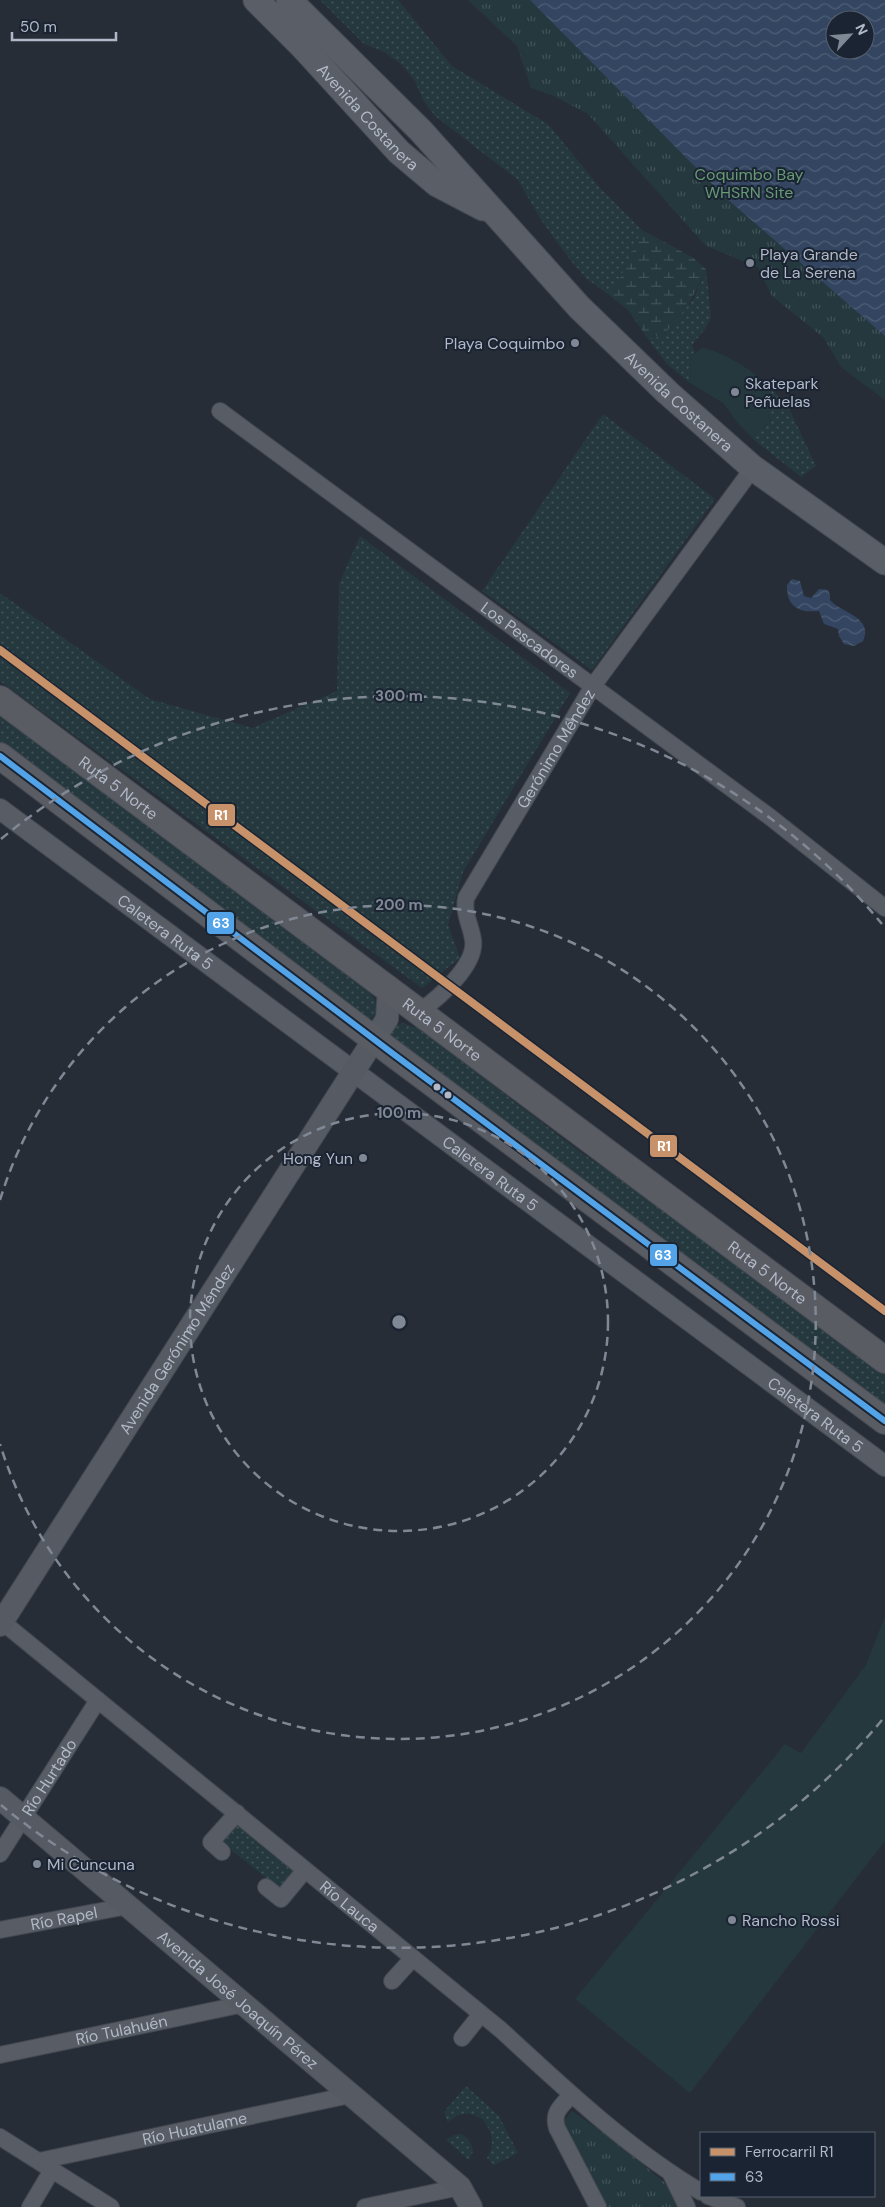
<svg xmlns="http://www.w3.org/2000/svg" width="885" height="2207" viewBox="0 0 885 2207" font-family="'DM Sans',sans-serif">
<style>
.grass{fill:url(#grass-dots)}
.wetland{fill:url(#wetland-marsh)}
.park{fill:url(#park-tufts)}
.pitch{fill:#24383d}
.water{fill:url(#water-waves);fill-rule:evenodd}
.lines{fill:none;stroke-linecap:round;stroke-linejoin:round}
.minor-casing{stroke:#444850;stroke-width:18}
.tertiary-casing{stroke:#444850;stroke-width:22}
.secondary-casing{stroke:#444850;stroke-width:24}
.primary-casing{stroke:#454a54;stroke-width:27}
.trunk-casing{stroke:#444953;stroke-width:28}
.minor{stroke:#585c64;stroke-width:16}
.tertiary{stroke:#585c64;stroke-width:20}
.secondary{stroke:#565b63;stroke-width:22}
.primary{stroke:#5a5e66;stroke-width:25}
.trunk{stroke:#595c62;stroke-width:26}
.bus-1-casing{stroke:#1b2432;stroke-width:10}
.bus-1{stroke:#53a3e8;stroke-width:6}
.rail-1-casing{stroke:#1b2432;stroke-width:11}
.rail-1{stroke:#c7916a;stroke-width:8}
.ring{fill:none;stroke:#818895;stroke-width:2.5;stroke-dasharray:9 6}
.poi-dot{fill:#818895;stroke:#1b2432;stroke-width:2}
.bus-dot{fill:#b1b9c8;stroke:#1b2432;stroke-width:2}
.labels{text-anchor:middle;stroke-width:4;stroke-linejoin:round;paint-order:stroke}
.street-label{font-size:16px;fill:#b1b9c8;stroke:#1b2432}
.park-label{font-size:16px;fill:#679b74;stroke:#1b2432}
.poi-label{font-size:16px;fill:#b1b9c8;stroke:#1b2432;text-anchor:start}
.centre{fill:#818895;stroke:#1b2432;stroke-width:2.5}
.ring-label{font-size:15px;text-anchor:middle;font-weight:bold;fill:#818895;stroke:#1b2432;stroke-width:4;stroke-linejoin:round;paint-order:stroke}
.line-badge{stroke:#1b2432;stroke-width:2}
.badge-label{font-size:14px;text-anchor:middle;font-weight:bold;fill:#fff}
</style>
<defs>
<pattern id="grass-dots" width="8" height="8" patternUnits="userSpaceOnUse" patternTransform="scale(1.25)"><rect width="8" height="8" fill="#24383d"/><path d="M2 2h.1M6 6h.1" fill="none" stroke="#415358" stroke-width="1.8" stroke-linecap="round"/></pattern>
<pattern id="wetland-marsh" width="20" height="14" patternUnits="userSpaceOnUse" patternTransform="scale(1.25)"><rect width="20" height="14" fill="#24383d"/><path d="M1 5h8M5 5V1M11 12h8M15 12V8" fill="none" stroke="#415358"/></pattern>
<pattern id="park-tufts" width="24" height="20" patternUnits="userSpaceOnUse" patternTransform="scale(1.25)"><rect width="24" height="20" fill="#24383d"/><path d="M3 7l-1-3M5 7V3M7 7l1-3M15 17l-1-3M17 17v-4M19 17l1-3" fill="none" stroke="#415358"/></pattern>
<pattern id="water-waves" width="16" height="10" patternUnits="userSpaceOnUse" patternTransform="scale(1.25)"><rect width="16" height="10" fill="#334561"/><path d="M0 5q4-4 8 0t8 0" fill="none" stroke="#4e5e76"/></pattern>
</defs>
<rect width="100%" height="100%" fill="#272d37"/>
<!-- grass -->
<path class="grass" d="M320 0H398L452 66 549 125 600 188 642 230 615 290 609 295 587 279 571 261 541 220 518 180 435 116 423 100 415 81 402 65 384 52 364 44Z
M706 269 711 318 705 329 692 345 695 351 691 356 690 383 667 364 650 342 656 334 665 333 694 298Z
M761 380 787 404 816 466 801 477 753 439 754 435 770 421Z
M603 414 715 499 592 670 482 591Z
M360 536 570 693 463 872 448 925 460 958 422 988 0 681V593L150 699 252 728 337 691 339 584Z
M0 710 368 989 377 1004 375 1015 369 1020 0 746Z
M403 1023 417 1028 430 1037 583 1154 680 1218 885 1374V1413L385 1036 393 1027Z
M238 1823 294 1869 279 1888 221 1842Z
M466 2086 499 2116 518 2153 494 2165 487 2158C496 2143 492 2131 482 2119 469 2111 458 2112 448 2123L444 2112Z
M461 2134C471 2140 477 2149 469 2160L446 2140 454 2135Z"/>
<!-- wetland -->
<path class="wetland" d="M642 230 692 257 706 269C695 294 681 322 658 338L655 334 650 342 628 310 609 295 615 289Z"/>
<!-- park -->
<path class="park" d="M468 0H665L885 201V400L841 367 824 338 772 296 758 267 706 246 588 114 554 96 531 88 517 46Z
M572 2111 608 2136 664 2182 671 2190 679 2207H603L561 2125Z"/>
<!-- pitch -->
<path class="pitch" d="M702 348C714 348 757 371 762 382 766 394 767 408 770 421L754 435 753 439 738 423 723 403 690 383 691 356Z
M885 1616V1841L690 2093 575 1999 785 1744 801 1753 866 1665Z"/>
<!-- water -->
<path class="water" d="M530 0H885V336L726 198ZM835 20H865V50H835Z
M792 579 800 581 804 596 811 598 819 589 828 590 830 595V600C841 613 874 617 863 641L854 646 844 644 839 636 838 629 824 624 819 611C800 613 786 607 787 585Z"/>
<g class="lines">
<defs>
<g id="minor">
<path id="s1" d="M220 411 770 817 885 908"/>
<path id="s2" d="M420 1011C439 998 477 964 473 940 471 925 463 914 466 898L593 686 753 468"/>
<path id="s3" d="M0 1620 501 2030C564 2088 627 2148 701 2192"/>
<path d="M222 1852 211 1842 237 1813"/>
<path id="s4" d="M0 1854 98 1700"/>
<path d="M266 1887 281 1899 305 1870"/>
<path id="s5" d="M0 1930 128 1906"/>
<path d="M392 1981 413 1958"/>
<path d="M462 2038 481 2014"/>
<path id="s6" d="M0 2055 244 2004"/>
<path d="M571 2095C561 2107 552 2112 557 2128L598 2207"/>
<path d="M0 2137 111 2207"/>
<path id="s7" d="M39 2161 350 2095"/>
<path d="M671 2174 687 2207"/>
<path d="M708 2196 737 2207"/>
<path d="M30 2207 52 2170"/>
<path d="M365 2207 460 2187"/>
</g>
<g id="tertiary">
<path id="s8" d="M0 809 885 1466"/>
</g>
<g id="secondary">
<path id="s9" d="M0 1625 387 1019 389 987"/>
<path id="s10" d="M0 1798 460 2187 471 2207"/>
</g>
<g id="primary">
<path id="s11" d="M256 0 303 47 399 152 437 184 483 208"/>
<path id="s12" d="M289 0 421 131 579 307 668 393 753 468 885 562"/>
</g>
<g id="trunk">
<path id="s13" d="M0 699 885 1360"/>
<path d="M0 756 396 1056 885 1421"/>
</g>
</defs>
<!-- minor casing -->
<use href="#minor" class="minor-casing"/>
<!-- tertiary casing -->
<use href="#tertiary" class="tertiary-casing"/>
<!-- secondary casing -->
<use href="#secondary" class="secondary-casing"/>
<!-- primary casing -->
<use href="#primary" class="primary-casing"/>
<!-- trunk casing -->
<use href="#trunk" class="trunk-casing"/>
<!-- minor -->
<use href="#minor" class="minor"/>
<!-- tertiary -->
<use href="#tertiary" class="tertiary"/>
<!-- secondary -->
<use href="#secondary" class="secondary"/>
<!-- primary -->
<use href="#primary" class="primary"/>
<!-- trunk -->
<use href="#trunk" class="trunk"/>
<defs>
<path id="bus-1" d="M0 756 396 1056 885 1421"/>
</defs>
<!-- bus-1 casing -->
<use href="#bus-1" class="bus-1-casing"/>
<!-- bus-1 -->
<use href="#bus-1" class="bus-1"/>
<defs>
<path id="rail-1" d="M0 650 885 1311"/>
</defs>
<!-- rail-1 casing -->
<use href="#rail-1" class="rail-1-casing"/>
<!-- rail-1 -->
<use href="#rail-1" class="rail-1"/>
</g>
<!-- distance rings -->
<g class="ring">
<circle cx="399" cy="1322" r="209"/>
<path d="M0 1200A417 417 0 1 1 0 1444"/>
<path d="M882 1720A626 626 0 0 1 1 1805M1 839A626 626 0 0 1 882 924"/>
</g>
<!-- markers -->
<g class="poi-dot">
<circle cx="750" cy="263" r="5"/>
<circle cx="575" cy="343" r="5"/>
<circle cx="735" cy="392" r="5"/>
<circle cx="363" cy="1158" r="5"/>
<circle cx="37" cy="1864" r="5"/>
<circle cx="732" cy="1920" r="5"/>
</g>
<g class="bus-dot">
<circle cx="437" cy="1087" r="4.5"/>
<circle cx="448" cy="1095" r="4.5"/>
</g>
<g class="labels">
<!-- street labels -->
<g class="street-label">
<text dy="6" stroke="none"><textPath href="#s11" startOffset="162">Avenida Costanera</textPath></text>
<text dy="6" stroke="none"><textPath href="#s12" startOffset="560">Avenida Costanera</textPath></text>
<text dy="6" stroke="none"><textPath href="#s1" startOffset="385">Los Pescadores</textPath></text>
<text dy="6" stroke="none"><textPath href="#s2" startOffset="309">Gerónimo Méndez</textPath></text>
<text dy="6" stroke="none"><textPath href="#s13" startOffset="148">Ruta 5 Norte</textPath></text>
<text dy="6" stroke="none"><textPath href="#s8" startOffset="206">Caletera Ruta 5</textPath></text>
<text dy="6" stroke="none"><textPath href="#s13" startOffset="552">Ruta 5 Norte</textPath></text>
<text dy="6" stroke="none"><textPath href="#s8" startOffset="611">Caletera Ruta 5</textPath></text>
<text dy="6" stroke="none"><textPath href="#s13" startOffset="958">Ruta 5 Norte</textPath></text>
<text dy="6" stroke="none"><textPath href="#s9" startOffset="328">Avenida Gerónimo Méndez</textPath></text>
<text dy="6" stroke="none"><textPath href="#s8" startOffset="1016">Caletera Ruta 5</textPath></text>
<text dy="6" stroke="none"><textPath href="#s4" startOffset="91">Río Hurtado</textPath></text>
<text dy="6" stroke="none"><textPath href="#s3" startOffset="452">Río Lauca</textPath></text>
<text dy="6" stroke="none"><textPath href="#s5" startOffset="65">Río Rapel</textPath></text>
<text dy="6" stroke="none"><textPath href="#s10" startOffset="312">Avenida José Joaquín Pérez</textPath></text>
<text dy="6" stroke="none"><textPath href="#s6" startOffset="124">Río Tulahuén</textPath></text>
<text dy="6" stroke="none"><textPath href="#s7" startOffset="159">Río Huatulame</textPath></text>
</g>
<!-- park labels -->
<g class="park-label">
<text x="749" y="180">Coquimbo Bay<tspan x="749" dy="18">WHSRN Site</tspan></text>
</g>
<!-- poi labels -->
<g class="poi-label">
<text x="760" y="260">Playa Grande<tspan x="760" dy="18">de La Serena</tspan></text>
<text x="565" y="349" text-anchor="end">Playa Coquimbo</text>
<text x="745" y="389">Skatepark<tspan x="745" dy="18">Peñuelas</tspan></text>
<text x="353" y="1164" text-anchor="end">Hong Yun</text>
<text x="47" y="1870">Mi Cuncuna</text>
<text x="742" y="1926">Rancho Rossi</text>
</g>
</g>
<circle cx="399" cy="1322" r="8" class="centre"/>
<g class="ring-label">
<text x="399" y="701">300 m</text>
<text x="399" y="910">200 m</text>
<text x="399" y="1118">100 m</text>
</g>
<g class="line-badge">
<rect x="207" y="803" width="29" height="24" rx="5" fill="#c7916a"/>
<rect x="206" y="911" width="29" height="24" rx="5" fill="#53a3e8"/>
<rect x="649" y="1134" width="29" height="24" rx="5" fill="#c7916a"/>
<rect x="649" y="1243" width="29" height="24" rx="5" fill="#53a3e8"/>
</g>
<g class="badge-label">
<text x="221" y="820">R1</text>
<text x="221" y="928">63</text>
<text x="664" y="1151">R1</text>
<text x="663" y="1260">63</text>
</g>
<!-- legend -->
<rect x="700" y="2132" width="175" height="65" fill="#1b2432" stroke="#57606e"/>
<rect x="710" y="2148" width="25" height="8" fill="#c7916a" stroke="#57606e"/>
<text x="745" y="2157" font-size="15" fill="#b1b9c8">Ferrocarril R1</text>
<rect x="710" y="2173" width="25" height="8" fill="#53a3e8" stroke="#57606e"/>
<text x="745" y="2182" font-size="15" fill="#b1b9c8">63</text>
<!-- north arrow -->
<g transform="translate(850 35) rotate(64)"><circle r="24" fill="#1b2432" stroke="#57606e"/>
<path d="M0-4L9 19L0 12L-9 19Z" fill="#818895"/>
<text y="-8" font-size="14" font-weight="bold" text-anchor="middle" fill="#b1b9c8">N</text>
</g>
<!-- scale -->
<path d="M12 32v8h104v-8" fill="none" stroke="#b1b9c8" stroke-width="2.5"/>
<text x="20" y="32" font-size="15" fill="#b1b9c8" stroke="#1b2432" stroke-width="4" paint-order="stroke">50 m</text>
</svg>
